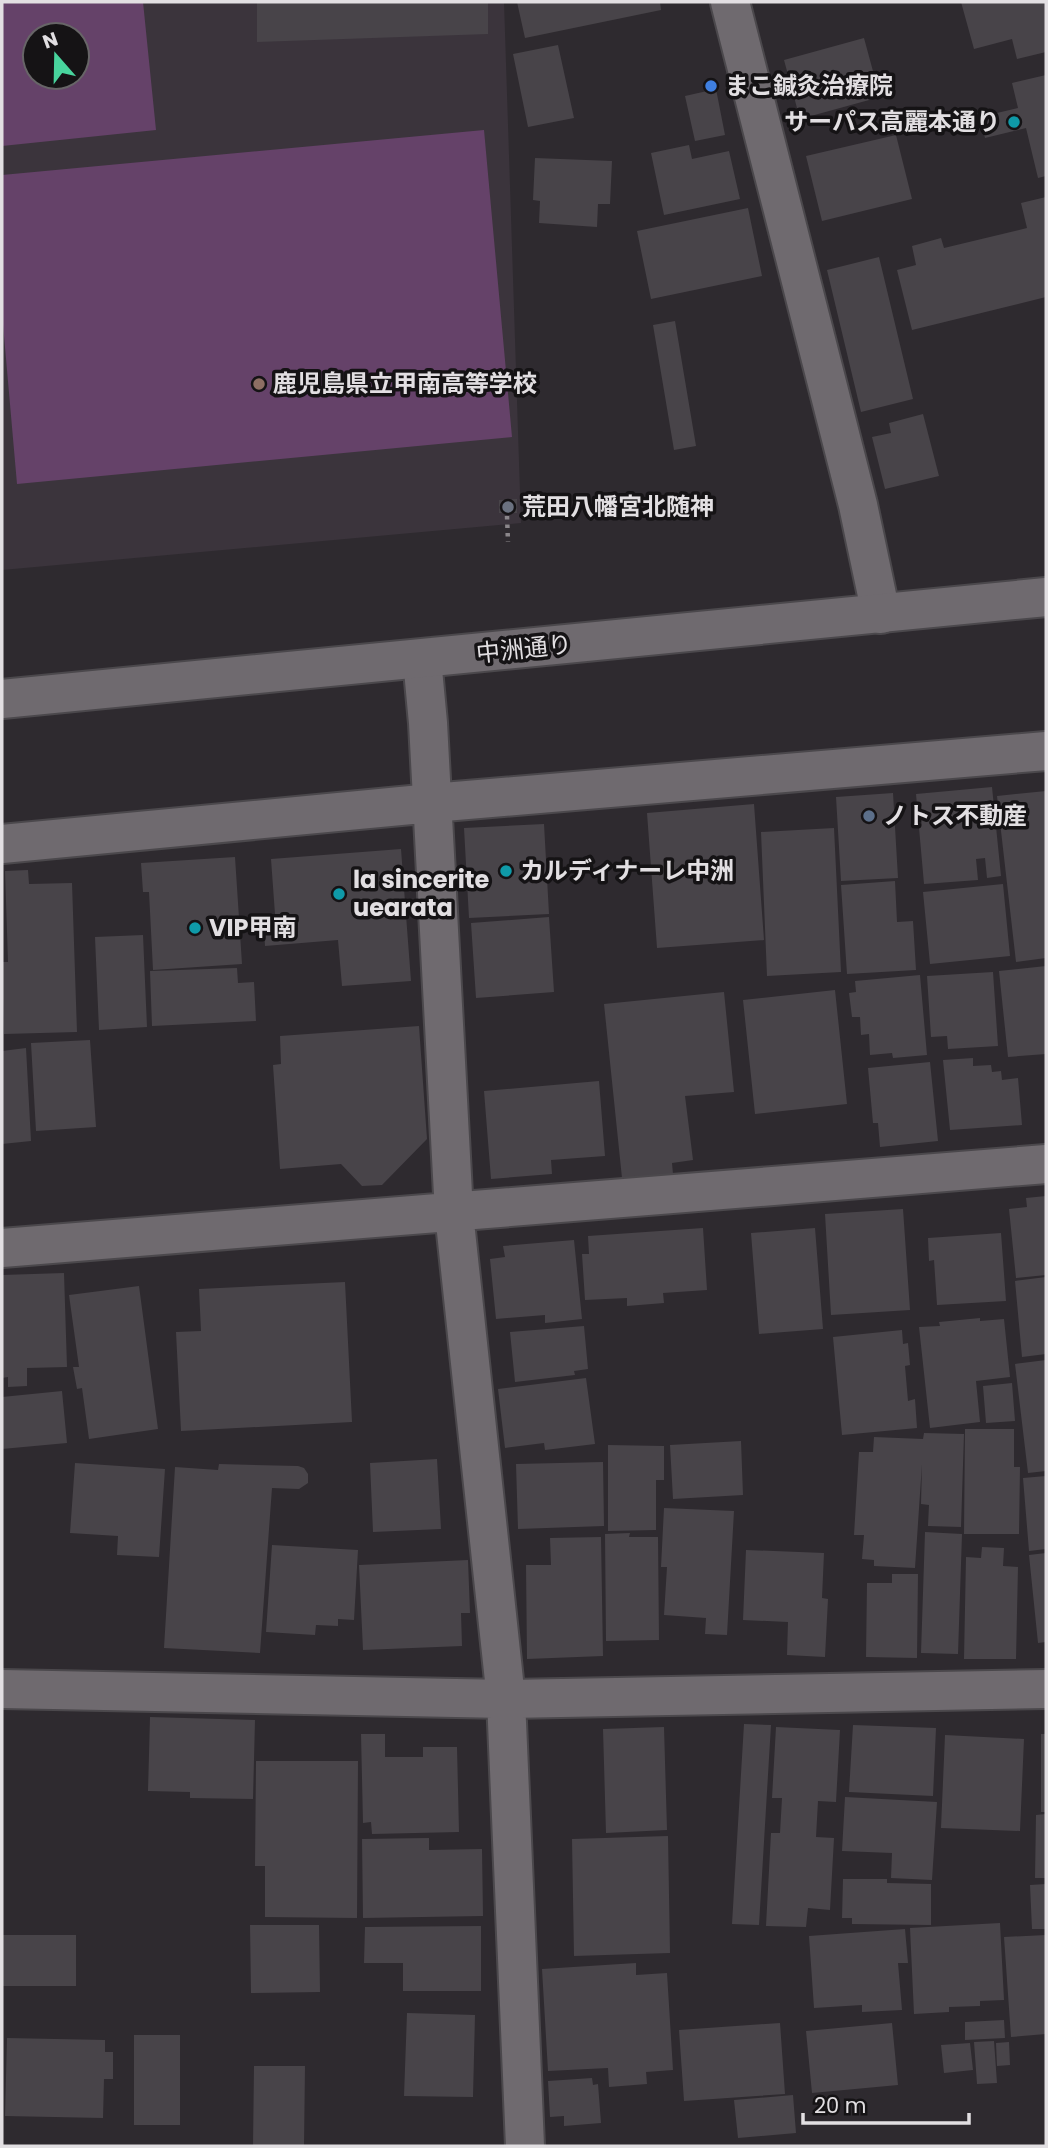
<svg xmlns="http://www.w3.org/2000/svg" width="1048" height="2148" viewBox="0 0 1048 2148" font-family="Poppins,'Noto Sans JP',sans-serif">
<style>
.built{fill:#3b343c;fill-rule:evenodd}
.green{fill:#654269;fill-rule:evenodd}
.building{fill:#484449}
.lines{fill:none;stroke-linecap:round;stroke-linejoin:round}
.minor-casing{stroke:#4b484c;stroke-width:42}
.tertiary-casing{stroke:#4b484c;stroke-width:42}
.path{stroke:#8b878b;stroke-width:4.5;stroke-dasharray:3.5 5;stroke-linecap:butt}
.minor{stroke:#6f6a6f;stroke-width:38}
.tertiary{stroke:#6f6a6f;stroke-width:38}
.shop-dot{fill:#3f7fe0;stroke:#151315;stroke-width:2.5}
.culture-dot{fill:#0f9aa8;stroke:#151315;stroke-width:2.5}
.education-dot{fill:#8d6e63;stroke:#151315;stroke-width:2.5}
.worship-dot{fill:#6b7280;stroke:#151315;stroke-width:2.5}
.service-dot{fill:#5c6f8a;stroke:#151315;stroke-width:2.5}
.labels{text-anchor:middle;stroke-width:7;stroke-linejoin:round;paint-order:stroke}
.poi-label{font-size:24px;font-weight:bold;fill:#e2dfe2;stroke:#151315;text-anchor:start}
.street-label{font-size:24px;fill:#e2dfe2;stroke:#151315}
</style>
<rect width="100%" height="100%" fill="#2e2a2f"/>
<!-- built -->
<path class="built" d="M2 2H504L521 523 2 570ZM35 35H77V77H35Z"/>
<!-- green -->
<path class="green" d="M2 2H143L156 130 2 146ZM35 35H77V77H35Z
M484 130 512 437 17 484 2 313V175Z"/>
<!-- building -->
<path class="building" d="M257 2H488V34L257 42Z
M517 2H660L661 10 525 38Z
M961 2H1046V52L1017 59 1012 39 974 49Z
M864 38 880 97 800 119 784 60Z
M558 45 574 118 528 127 513 54Z
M1046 75V176L1038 178 1026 128 985 138 980 117 1018 108 1012 83Z
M716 89 725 135 695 141 685 96Z
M896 135 912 199 822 221 806 156Z
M689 145 692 159 729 151 740 199 664 215 651 153Z
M535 158 612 161 610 204H598L597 227 539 223 540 201 533 200Z
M1046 197V297L912 330 897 270 916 265 912 246 941 238 944 248 1027 228 1021 203Z
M748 208 762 276 651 299 637 231Z
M879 257 913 399 861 412 827 270Z
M675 321 696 446 674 450 653 325Z
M923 414 939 476 885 489 872 437 891 433 889 423Z
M517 499V513H499V500Z
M992 787 1001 876 987 878 985 858 976 859 978 880 924 884 916 794Z
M1046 791V958L1016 962 997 796Z
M893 793 898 878 841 881 836 797Z
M754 804 764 940 657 948 647 813Z
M544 824 549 914 469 918 464 828Z
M834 828 841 972 767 976 761 832Z
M401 849 411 981 342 986 338 940 265 946 264 929 276 928 271 859Z
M235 857 242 964 153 970 149 892H143L141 863Z
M28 870 29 884 72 883 77 1032 4 1034 2 962H8L5 871Z
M895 881 897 922 913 921 916 970 847 974 841 885Z
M1003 884 1010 956 930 964 923 892Z
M549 917 554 992 476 998 471 923Z
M143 935 147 1027 99 1030 95 937Z
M1046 966V1054L1008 1057 999 971Z
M237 968 238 983 254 982 256 1021 152 1026 150 971Z
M993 972 998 1046 948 1049 947 1036 931 1037 927 976Z
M920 975 927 1055 893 1058 892 1053 870 1055 869 1034 861 1035 860 1017H852L849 993 856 992 855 981Z
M835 990 847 1104 755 1114 743 1000Z
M724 992 734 1092 685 1096 693 1160 672 1163 673 1174 622 1178 604 1004Z
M419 1026 427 1139 382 1185 362 1186 341 1164 280 1169 273 1065 281 1064 280 1036Z
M90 1040 96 1127 36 1131 31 1043Z
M26 1048 31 1141 2 1144V1051Z
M973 1058V1066L991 1065 992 1072 1001 1071 1002 1080 1018 1078 1022 1125 950 1130 943 1060Z
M930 1062 938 1141 880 1147 878 1123H873L868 1068Z
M599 1081 605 1156 551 1160 552 1174 491 1179 484 1091Z
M1046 1196V1275L1016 1278 1009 1209 1027 1207 1026 1198Z
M903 1209 910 1310 831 1315 825 1214Z
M703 1228 707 1290 663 1293 664 1303 627 1306V1298L585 1300 582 1254H589L588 1236Z
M815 1228 823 1329 759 1334 751 1233Z
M1001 1233 1006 1301 937 1305 934 1260 929 1261 928 1238Z
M574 1240 582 1319 545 1323V1315L496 1319 490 1259 505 1257 503 1246Z
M64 1273 67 1367 27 1368V1386L8 1387V1377L2 1378V1275Z
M1046 1277V1354L1022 1357 1015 1281Z
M345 1282 352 1422 181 1431 176 1332 201 1331 199 1289Z
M139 1286 158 1429 89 1439 82 1388 77 1389 73 1367H79L69 1295Z
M980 1318V1321L1004 1319 1010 1377 976 1381 980 1422 930 1428 919 1327 940 1326 939 1322Z
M584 1326 588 1369 574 1371 575 1375 515 1382 510 1332Z
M902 1330 903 1344 908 1343 910 1365 905 1366 908 1401 915 1399 917 1428 842 1435 833 1337Z
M1046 1360V1471L1028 1473 1015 1364Z
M586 1378 595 1444 545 1450 544 1443 505 1448 498 1389Z
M1012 1383 1015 1421 986 1423 983 1386Z
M62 1391 67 1443 2 1449V1397Z
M965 1429H1014V1467H1020L1019 1534H964Z
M924 1433 964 1434 961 1527 928 1526 929 1505 921 1504 922 1464 915 1568 874 1566V1560L862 1559 864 1535H854L859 1452H873L874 1437 923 1439Z
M741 1441 743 1495 673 1499 670 1445Z
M608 1445 664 1446V1480H656V1530L608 1531Z
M437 1459 441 1529 373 1532 370 1463Z
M603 1462 604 1526 518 1529 516 1464Z
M75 1463 165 1469 159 1557 117 1555 118 1536 70 1533Z
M219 1464 298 1466 304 1468 308 1474V1483L299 1489 272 1488 260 1653 164 1648 175 1467 218 1470Z
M1046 1476V1549L1029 1551 1023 1478Z
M664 1508 734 1511 727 1635 705 1634 706 1618 664 1615 667 1567H661Z
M925 1532 962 1534 958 1654 921 1653Z
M630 1533 629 1537H658L659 1640 606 1641 605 1534Z
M601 1537 603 1656 527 1659 526 1565H551L550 1538Z
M272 1545 358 1550 354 1620 338 1619V1626L316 1625 315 1635 266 1632Z
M982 1547 1004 1548 1003 1566 1018 1567 1016 1659H964L966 1557 981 1558Z
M746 1550 824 1553 822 1598 828 1599 825 1657 787 1655 788 1622 743 1620Z
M1046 1553V1642L1038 1643 1029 1555Z
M468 1560 470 1613H461L462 1646 363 1650 359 1565Z
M892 1574H918L917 1658 866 1657 867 1583H892Z
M150 1717 255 1720 253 1799 190 1798V1792L148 1791Z
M744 1724 771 1725 759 1925 732 1924Z
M853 1725 936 1728 933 1796 849 1792Z
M664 1727 667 1830 606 1833 603 1729Z
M776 1727 840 1730 836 1802 818 1801 816 1837 834 1838 830 1910 808 1908 806 1927 766 1926 771 1833H780L782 1798H772Z
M361 1734H385V1757H423V1747H457L459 1832 372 1834 371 1822 363 1823Z
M1041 1734H1046V1812H1041Z
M945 1735 1024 1739 1020 1831 941 1828Z
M256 1761H358L357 1918 265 1917V1866H255Z
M845 1797 937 1802 932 1880 891 1878 892 1853 842 1851Z
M1046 1814V1878H1035L1036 1815Z
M668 1836 670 1953 574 1956 572 1839Z
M429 1838V1850L482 1849 483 1916 363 1918 362 1839Z
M843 1879H887V1883L931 1884V1925L852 1924V1918H842Z
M1046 1884V1929H1032L1030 1885Z
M1000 1923 1004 2000 980 2001V2006L949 2007V2012L914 2014 910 1928Z
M250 1925H319L320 1992 251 1993Z
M481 1926V1991H403V1963H364L365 1927Z
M905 1929 908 1963H898L902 2010 862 2012V2005L814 2008 809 1936Z
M2 1935H76V1986H2Z
M1046 1935V2034L1011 2037 1004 1937Z
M636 1963V1975L667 1973 673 2070 646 2072 647 2084 609 2087 608 2068 548 2071 542 1969Z
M407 2013 475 2015 473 2097 404 2096Z
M1004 2020 1005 2038 965 2040V2022Z
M780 2023 785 2094 684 2101 679 2030Z
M892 2023 898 2085 812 2093 806 2031Z
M134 2035H180V2125H134Z
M7 2038 105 2040V2052H113V2079H104L103 2118 5 2116Z
M994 2041 997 2083 977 2084 974 2042Z
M1009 2042 1010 2065 997 2066 996 2043Z
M970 2043 973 2070 944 2073 941 2045Z
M254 2066H305L304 2146H253Z
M592 2078 593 2085 598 2084 601 2123 564 2126V2116L550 2117 548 2081Z
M793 2095 796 2133 738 2138 734 2100Z"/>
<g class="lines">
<defs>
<path id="minor" d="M730 2 858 505 881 614
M422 659 428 723 454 1213 506 1699 525 2146
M2 844 432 803 1046 751
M2 1248 1046 1164
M2 1689 506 1699 1046 1689"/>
<path id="tertiary" d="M2 699 1046 597"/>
</defs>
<!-- minor casing -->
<use href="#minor" class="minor-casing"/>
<!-- tertiary casing -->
<use href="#tertiary" class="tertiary-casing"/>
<!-- path -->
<path class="path" d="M507 516 508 542"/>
<!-- minor -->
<use href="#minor" class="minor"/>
<!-- tertiary -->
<use href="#tertiary" class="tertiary"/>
</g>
<!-- markers -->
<circle class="shop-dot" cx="711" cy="86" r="7"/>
<g class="culture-dot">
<circle cx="1014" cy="122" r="7"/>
<circle cx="506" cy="871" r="7"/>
<circle cx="339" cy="894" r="7"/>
<circle cx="195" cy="928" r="7"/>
</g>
<circle class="education-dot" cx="259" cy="384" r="7"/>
<circle class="worship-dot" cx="508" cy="507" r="7"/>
<circle class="service-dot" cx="869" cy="816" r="7"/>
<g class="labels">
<!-- poi labels -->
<g class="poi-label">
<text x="725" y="94">まこ鍼灸治療院</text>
<text x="1000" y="130" text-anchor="end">サーパス高麗本通り</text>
<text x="273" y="392">鹿児島県立甲南高等学校</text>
<text x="522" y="515">荒田八幡宮北随神</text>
<text x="883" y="824">ノトス不動産</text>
<text x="520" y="879">カルディナーレ中洲</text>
<text x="353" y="888">la sincerite<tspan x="353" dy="28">uearata</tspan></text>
<text x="209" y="936">VIP甲南</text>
</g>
<!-- street labels -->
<g class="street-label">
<text transform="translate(524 649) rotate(-6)" y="8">中洲通り</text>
</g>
</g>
<!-- border -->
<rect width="1048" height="2148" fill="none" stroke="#e2dfe2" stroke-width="7"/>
<!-- north arrow -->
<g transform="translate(56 56) rotate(340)"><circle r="33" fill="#151315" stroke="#676567" stroke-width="2"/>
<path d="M0-5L12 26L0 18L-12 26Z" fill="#48d49d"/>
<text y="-10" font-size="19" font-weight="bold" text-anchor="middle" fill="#e2dfe2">N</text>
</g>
<!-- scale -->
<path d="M803 2113v10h166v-10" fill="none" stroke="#e2dfe2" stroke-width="3.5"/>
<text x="814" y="2113" font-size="21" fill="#e2dfe2" stroke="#151315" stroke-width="5" paint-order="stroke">20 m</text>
</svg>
